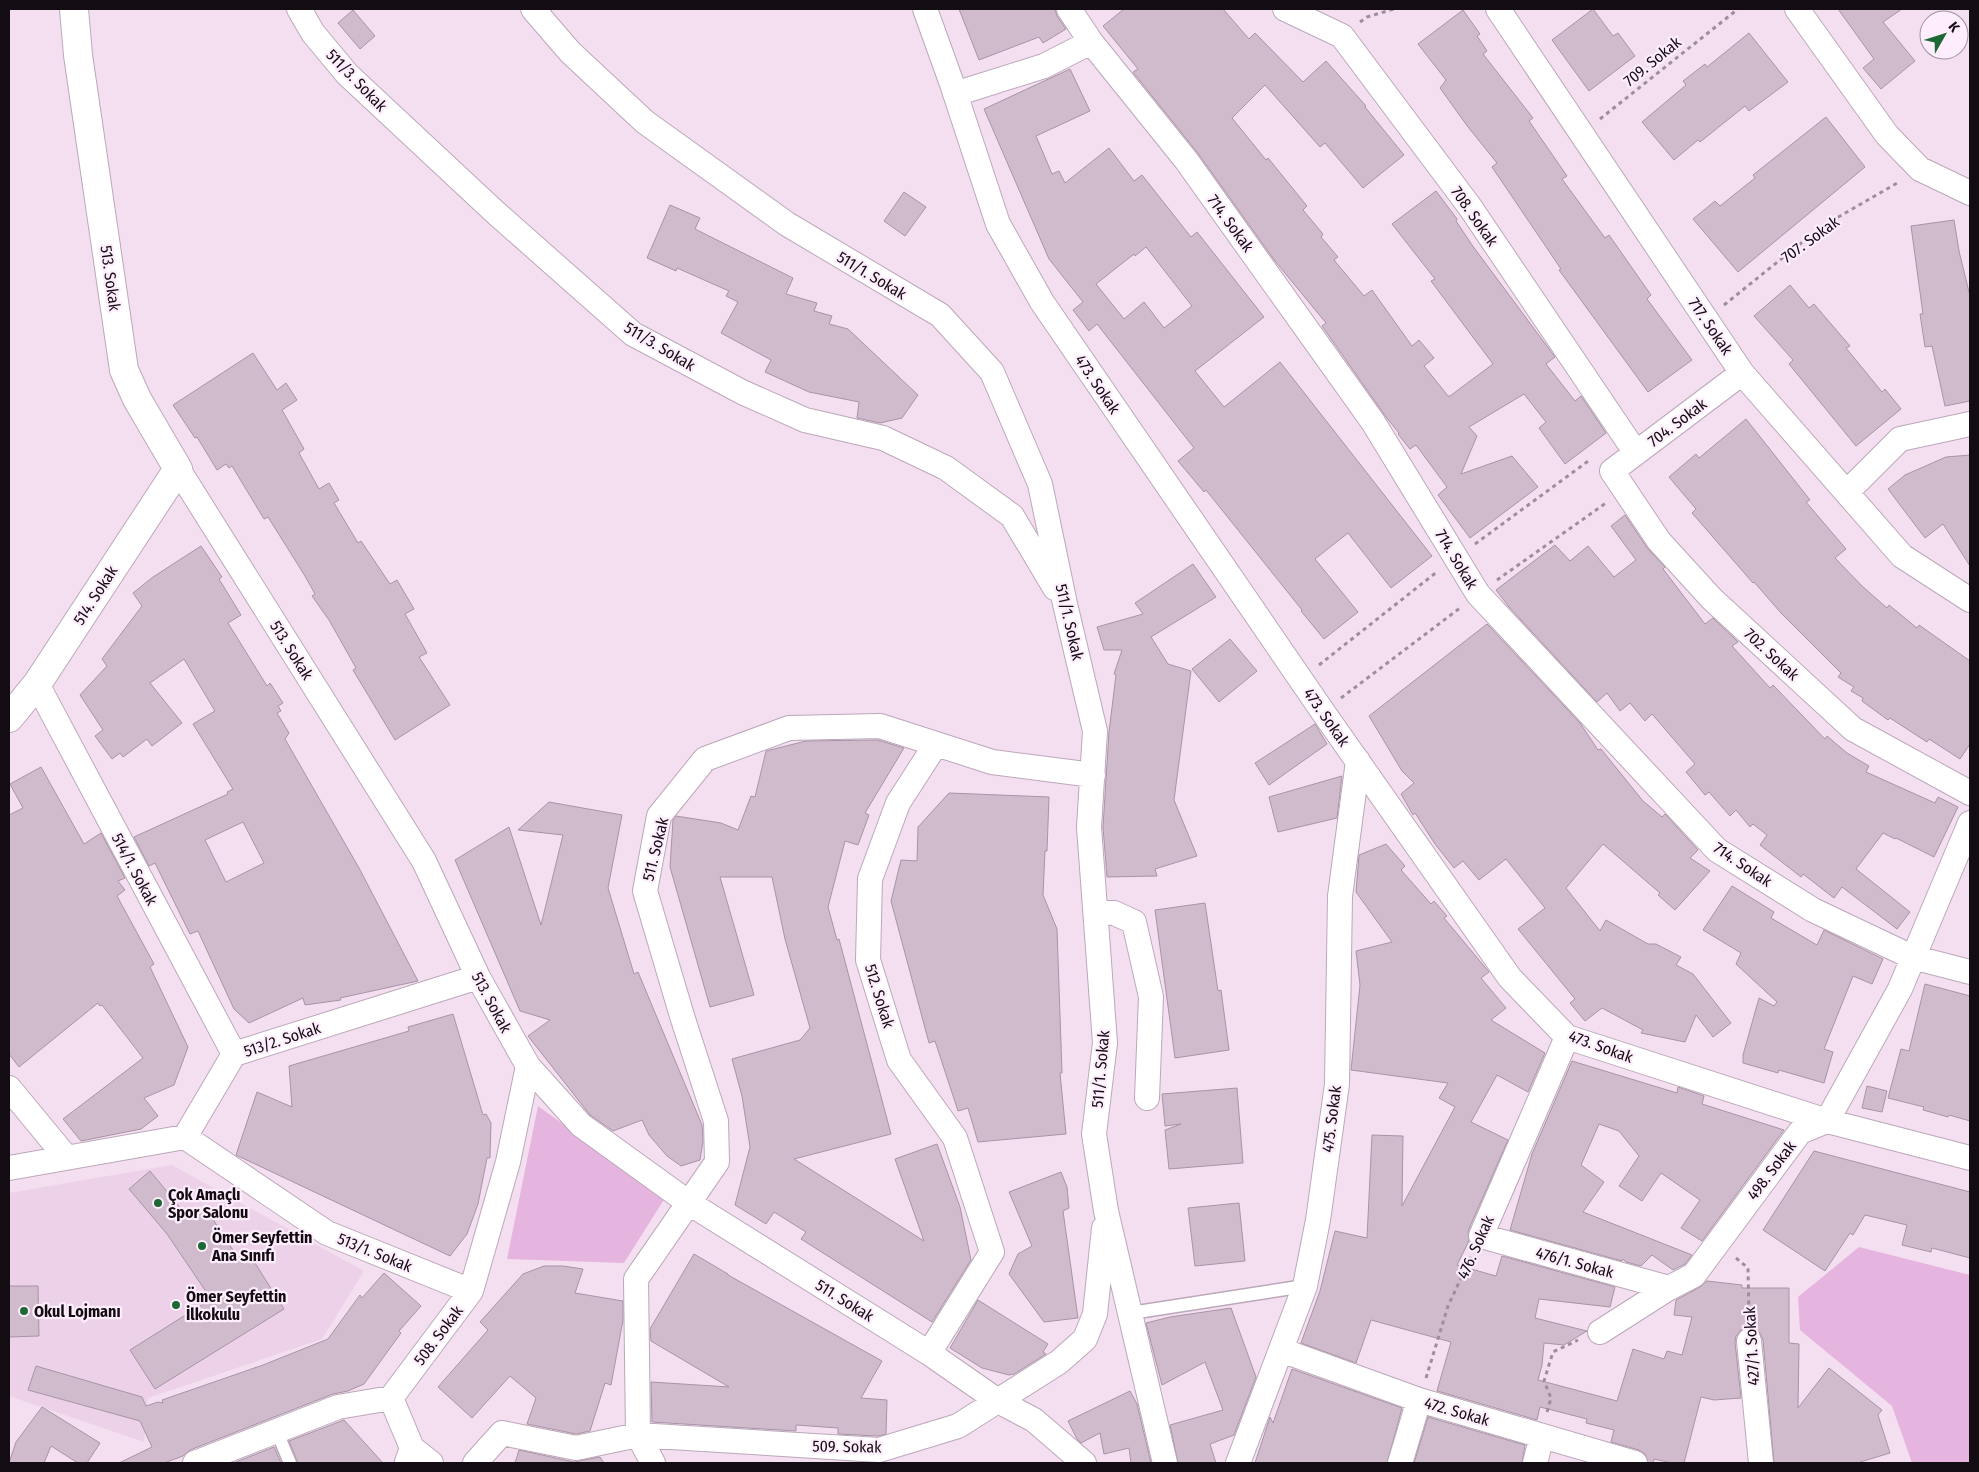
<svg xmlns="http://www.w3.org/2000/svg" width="1979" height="1472" viewBox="0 0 1979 1472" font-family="'Fira Sans Condensed',sans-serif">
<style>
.built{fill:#ecd1e8}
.green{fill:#e5b5df}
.building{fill:#cfbbcc;stroke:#a794a5;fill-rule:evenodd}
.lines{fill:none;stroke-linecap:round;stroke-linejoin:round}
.service-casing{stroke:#bca8ba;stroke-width:15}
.minor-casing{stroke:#bca8ba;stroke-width:26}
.tertiary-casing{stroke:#bca8ba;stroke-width:30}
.path{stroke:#9e8e9b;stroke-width:3;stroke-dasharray:4 4;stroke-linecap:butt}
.service{stroke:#fff;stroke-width:12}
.minor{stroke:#fff;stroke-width:24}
.tertiary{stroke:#fff;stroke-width:28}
.poi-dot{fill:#1e6836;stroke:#feedfc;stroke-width:2}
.labels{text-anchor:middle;stroke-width:4.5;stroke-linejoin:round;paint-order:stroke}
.street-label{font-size:16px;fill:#130c12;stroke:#feedfc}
.poi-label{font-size:16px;font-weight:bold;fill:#130c12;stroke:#feedfc;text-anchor:start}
</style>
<rect width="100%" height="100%" fill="#f4dff1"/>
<!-- built -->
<path class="built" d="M172 1165 364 1271 322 1339 148 1398 144 1442 9 1396V1193Z"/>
<!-- green -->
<path class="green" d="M538 1106 665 1198 624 1263 507 1259Z
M1859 1247 1970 1275V1463H1912L1892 1406 1800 1330 1798 1297Z"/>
<!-- building -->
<path class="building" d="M959 9H1055L1057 16 1066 29 1043 43 1039 37 979 60Z
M1124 9H1223L1249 39 1255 33 1303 82 1326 61 1366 106 1365 107 1404 155 1363 188 1325 143 1320 147 1265 85 1232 118 1266 160 1268 158 1307 206 1303 210 1323 234 1321 237 1338 257 1334 260 1364 296 1372 290 1412 346 1419 340 1434 358 1424 366 1448 396H1450L1493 364 1431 281 1435 279 1392 224 1436 191 1457 219 1456 221 1472 245 1555 357 1546 364 1575 401 1581 396 1606 433 1565 464 1539 428 1546 422 1524 394 1469 427 1477 436 1461 474 1512 456 1538 487 1470 538 1438 495 1447 487 1416 445 1410 449 1398 434 1399 433 1386 417 1322 326 1326 323 1275 261 1197 152 1133 72 1138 69 1103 26Z
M1593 9 1613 36 1618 33 1635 56 1589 91 1552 40Z
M1838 9H1902L1883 22 1915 61 1881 89 1863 68 1874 59Z
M353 10 375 36 360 49 338 23Z
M1463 10 1480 34 1477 36 1487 51 1483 54 1533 118 1529 121 1567 176 1562 179 1605 238 1609 235 1651 295 1647 299 1692 360 1648 392 1559 270 1561 269 1492 167 1497 163 1468 127 1440 88 1446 80 1418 44Z
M1749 33 1788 82 1749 111 1745 106 1700 142 1698 140 1674 160 1642 122 1686 85 1683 81 1705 64 1707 67Z
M1070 69 1090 111 1036 136 1052 174 1059 171 1065 183 1109 148 1134 181 1142 175 1191 237 1197 232 1264 317 1195 371 1224 407 1280 362 1432 556 1391 588 1348 533 1315 559 1358 612 1324 639 1301 611 1302 610 1206 490 1204 492 1178 461 1194 448 1097 324 1089 331 1073 310 1083 302 1049 259 984 109ZM1146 247 1192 306 1164 328 1144 302 1124 319 1096 284 1134 254 1135 256Z
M1826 117 1865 167 1738 272 1693 219 1715 201 1720 206 1755 178 1753 175Z
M904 192 926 207 905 236 884 221Z
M670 205 700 218 695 229 793 278 786 294 817 303 814 311 832 316 829 324 848 329 918 395 902 418 880 423 857 418 859 402 809 392 765 372 771 360 721 333 738 302 726 296 729 291 677 268 676 271 647 258Z
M1954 220 1959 251 1970 296V401L1945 406 1932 346 1925 347 1920 314H1923L1911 226Z
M1790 285 1809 308 1814 304 1850 346 1846 348 1882 392 1885 389 1901 409 1856 446 1789 364 1793 360 1754 316Z
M253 353 277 390 286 383 297 400 282 410 304 449 299 453 319 489 329 483 339 500 334 503 358 543 361 541 390 584 397 580 414 609 405 614 427 653 419 657 450 705 395 740 353 670 356 668 329 620 312 596 315 594 305 576 268 517 264 519 232 466 229 468 226 464 217 470 197 437 195 438 173 405Z
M1746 419 1810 500 1806 502 1846 549 1835 558 1862 586 1887 608 1889 605 1917 628 1919 625 1970 661V744L1960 759 1929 739 1927 742 1890 718 1888 720 1862 701 1863 698 1851 691 1854 687 1838 677 1841 673 1781 613 1754 582 1753 583 1692 513 1696 509 1669 477 1696 454 1699 458Z
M1970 455V566L1943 524 1925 538 1888 489 1905 475 1946 457Z
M1625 515 1648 549 1665 567 1663 569 1705 624 1713 618 1738 642 1732 646 1770 688 1773 685 1825 739 1827 736 1847 753 1869 766 1866 772 1935 803 1938 797 1958 807 1934 857 1896 838 1895 839 1883 833 1856 869 1910 912 1897 929 1842 887 1834 898 1803 874 1801 877 1760 845 1767 835 1753 824 1750 827 1736 810 1730 816 1709 792 1705 795 1686 772 1695 764 1652 714 1645 721 1630 703 1620 711 1607 693 1597 702 1509 607 1496 590 1555 545 1570 561 1588 546 1614 577 1636 560 1611 526Z
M201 546 222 577 219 579 241 615 228 623 267 686 270 683 283 703 278 706 281 711 277 713 289 733 285 739 359 868 418 981 340 998 341 1000 305 1005 303 998 249 1023 234 1009 198 931 190 934 155 863 149 866 134 837 228 794 227 792 233 789 193 724 215 711 184 659 150 683 182 723 152 746 147 739 123 757 120 753 112 759 95 736 103 730 80 695 107 666 102 659 142 606 133 593 153 577ZM243 822 264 863 226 882 205 840Z
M1193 564 1216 597 1151 637 1168 664 1191 671 1174 800 1197 856 1155 869 1157 876 1107 877 1103 827 1109 732 1116 675 1114 674 1122 650H1104L1097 627 1143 614 1135 603Z
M1487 624 1580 723 1598 750 1601 749 1643 801 1662 817 1665 814 1698 850 1690 858 1710 871 1675 910 1658 895 1660 893 1603 844 1566 888 1600 931 1606 920 1648 944H1656L1681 957 1676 965 1693 974 1731 1023 1713 1037 1696 1015 1685 1042 1641 1033 1643 1030 1602 1008 1585 1021 1570 1003 1575 999 1518 929 1545 908 1506 859 1479 880 1463 861 1454 868 1435 844 1415 813 1413 815 1401 794 1414 783 1402 771 1369 716Z
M1230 639 1257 671 1219 702 1192 669Z
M1315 724 1327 744 1269 785 1255 763Z
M878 740 904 748 865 813 869 815 858 845 845 841 828 907 837 940 839 939 891 1134 794 1159 924 1241 895 1159 937 1144 960 1207 971 1260 932 1322 801 1239 806 1232 774 1212 766 1224 735 1205 750 1147 742 1096 732 1059 800 1040 810 1028 785 939 772 877H720L754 995 710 1007 670 867 673 820 676 816 721 823 738 830 751 796 755 797 766 751 806 741Z
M41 767 84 844 101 833 125 878 118 881 125 890 117 896 154 964 150 967 188 1047 174 1085 144 1098 158 1116 141 1129 81 1141 63 1119 143 1058 102 1005 100 1006 98 1003 19 1067 9 1054V815L23 808 10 784Z
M1342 776 1337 818 1278 832 1269 797Z
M949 793 1049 797 1047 851H1045L1043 895 1057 929 1062 1073H1060L1066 1134 978 1142 968 1108 958 1111 935 1041 929 1043 891 901 901 860 917 861 918 827Z
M549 802 622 815 608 888 634 974 638 972 702 1125 703 1141 700 1160 681 1166 667 1156 649 1135 642 1120 613 1131 590 1115 528 1036 550 1020 520 1011 455 860 509 827 541 925 563 835 518 830Z
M1386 844 1405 866 1401 870 1431 904 1434 901 1447 916 1444 918 1489 972 1481 978 1506 1008 1491 1020 1545 1053 1528 1092 1497 1075 1471 1122 1508 1140 1468 1231 1469 1241 1457 1265 1496 1276 1502 1256 1615 1287 1610 1307 1539 1299 1535 1318 1587 1331 1564 1345 1544 1343 1542 1365 1538 1380 1617 1401 1633 1349 1664 1359 1667 1351 1682 1355 1692 1317 1674 1315 1676 1300 1700 1287 1707 1281 1742 1285V1288H1789V1343L1799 1344 1798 1408 1829 1368 1882 1410 1878 1415 1890 1453 1857 1463H1774L1763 1340 1760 1333 1754 1328 1747 1327 1741 1330 1736 1336 1735 1342 1741 1398 1714 1400 1701 1397 1684 1463H1672L1654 1459 1653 1463H1648L1645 1454 1639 1450 1611 1442 1614 1430 1586 1423 1587 1419 1540 1407 1537 1420 1437 1391 1451 1342 1371 1320 1356 1363 1301 1343 1320 1291 1335 1231 1367 1238 1372 1135 1403 1136 1402 1206 1455 1107 1439 1098 1448 1083 1351 1070 1360 985 1356 951 1392 942 1356 892 1359 855Z
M1732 886 1774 912 1771 918 1817 945 1824 930 1883 959 1872 984 1853 976 1824 1049 1833 1052 1824 1083 1779 1070 1778 1073 1743 1063V1055L1759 998 1774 1006 1777 1002 1736 964 1741 953 1703 930Z
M1205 903 1218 991 1221 990 1229 1050 1175 1058 1155 910Z
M1925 984 1970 996V1121L1949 1115 1948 1117 1923 1110 1924 1107 1888 1098 1901 1049 1909 1051Z
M453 1014 483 1115 486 1114 491 1123 490 1158H487L478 1204 467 1234 450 1256 236 1155 257 1092 292 1107 289 1066 409 1031 408 1027Z
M1572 1061 1677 1093 1678 1087 1704 1096 1702 1104 1784 1130 1702 1241 1681 1228 1700 1200 1661 1173 1642 1201 1619 1186 1639 1156 1619 1131 1599 1124 1581 1165 1604 1182 1583 1212 1692 1255 1685 1264 1673 1270 1652 1255 1641 1266 1626 1262 1623 1259 1622 1261 1510 1230 1532 1154Z
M1867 1086 1887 1091 1882 1112 1862 1108Z
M1237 1088 1243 1163 1169 1169 1165 1130 1181 1124 1165 1126 1162 1094Z
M1814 1151 1970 1192V1258L1932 1248 1931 1252 1902 1245 1907 1225 1865 1215 1853 1235 1850 1233 1825 1271 1763 1230Z
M150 1171 188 1217 205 1207 238 1258 248 1252 284 1309 155 1389 130 1350 211 1299 167 1234 129 1189Z
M1061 1172 1067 1187 1069 1208 1063 1211 1078 1318 1044 1322 1009 1274 1018 1254 1032 1246 1009 1192Z
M1239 1203 1245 1261 1195 1266 1188 1208Z
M694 1254 728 1274V1275L882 1361 861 1398 887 1400 886 1434 878 1436 838 1434V1428L796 1425V1431L652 1422 651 1382 729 1387 651 1341 650 1329Z
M544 1266H563L583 1269 575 1293 623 1301V1320L611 1385 605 1383 590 1431 576 1434 527 1424 536 1398 510 1376 472 1418 438 1387 488 1330 480 1322 523 1274Z
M384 1273 421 1306 399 1331 401 1333 364 1384 348 1391 333 1394 190 1450 183 1456 164 1463H119L152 1447 140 1421 28 1390 36 1366 142 1397 146 1406 158 1402 163 1403 162 1400 263 1365 328 1339 360 1295 362 1298Z
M9 1286H38L39 1336 9 1337Z
M978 1300 1048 1344 1043 1352 1046 1354 1014 1374 1009 1375 982 1368 950 1348Z
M1231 1308 1256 1377 1234 1435 1210 1444 1216 1463H1178L1170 1425 1223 1410 1205 1362 1162 1385 1146 1323 1170 1317Z
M1292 1369 1402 1408 1387 1463H1255L1270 1417 1273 1423Z
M1130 1391 1137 1404 1151 1463H1131L1129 1448 1104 1454 1100 1433 1081 1443 1077 1439 1068 1421Z
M42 1407 100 1443 87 1463H78L51 1446 44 1463H9L16 1442Z
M1428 1417 1525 1445 1522 1463H1414Z
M344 1420 383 1463H298L289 1441Z
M274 1447 281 1463H237L236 1462Z
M519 1450 574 1462 600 1457 604 1463H515Z"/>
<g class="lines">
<defs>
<path id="service" d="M1131 1313 1305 1286
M277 1432 290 1463"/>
<path id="minor" d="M299 9 313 33 347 74 496 213 633 334 742 392 805 420 883 438 946 468 1012 516 1055 588
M533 9 570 52 645 122 787 224 940 315 992 372 1040 484 1065 604 1095 731 1089 827 1105 1043 1094 1134 1106 1211 1165 1463
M925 9 952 84 998 224 1042 302 1323 712 1510 978 1567 1037 1827 1121 1970 1158
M1069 9 1091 42 1186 160 1373 422 1478 594 1717 850 1813 910 1912 957 1970 972
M1285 9 1342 36 1470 207 1636 453
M1498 9 1742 373 1902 556 1970 600
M1797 9 1887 135 1920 169 1970 193
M955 94 1044 66 1091 42
M1742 373 1612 471 1659 541 1712 599 1853 729 1970 793
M178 469 424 861 478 977 528 1066 581 1125 689 1203 929 1353 998 1401 1034 1420 1084 1463
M1847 492 1900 439 1970 424
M37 684 234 1054
M1096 911 1114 913 1134 922 1151 997 1147 1098
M1567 1037 1481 1236 1669 1288
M9 1088 66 1157
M185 1137 327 1233 471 1291
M9 1168 185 1137 234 1054 478 977
M1600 1332 1669 1288 1694 1275 1800 1132 1827 1121 1900 989 1970 823
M1749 1341 1761 1463
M1281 1350 1419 1400 1635 1463
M929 1353 992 1252 955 1138 899 1060 868 960 870 879 898 803 936 744
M391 1398 412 1448
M407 1462 412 1448 431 1463
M195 1463 338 1407 391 1398 471 1291 508 1162 528 1066
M475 1463 502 1433 576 1448 638 1435 879 1450 958 1426 1059 1362 1085 1339 1095 1314 1104 1228
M653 1463 638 1435 636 1279 717 1162 716 1121 682 1016 645 891 659 816 705 759 789 728 880 726 992 762 1093 775
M1238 1463 1305 1286 1318 1220 1337 1084 1340 896 1358 761
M1400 1463 1419 1400
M1535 1463 1542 1436"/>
<path id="tertiary" d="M9 718 37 684 178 469 137 399 124 370 78 55 74 9"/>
</defs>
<!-- service casing -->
<use href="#service" class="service-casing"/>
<!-- minor casing -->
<use href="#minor" class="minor-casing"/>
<!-- tertiary casing -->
<use href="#tertiary" class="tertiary-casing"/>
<!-- path -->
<path class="path" d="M1360 22 1367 17 1394 9
M1600 119 1738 9
M1724 305 1821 227 1899 182
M1475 544 1591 459
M1497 580 1606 503
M1319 665 1438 571
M1341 698 1460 608
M1736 1258 1748 1268 1749 1319
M1426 1378 1448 1306 1471 1257
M1547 1412 1551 1398 1544 1381 1553 1352 1578 1340"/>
<!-- service -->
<use href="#service" class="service"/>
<!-- minor -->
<use href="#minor" class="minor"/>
<!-- tertiary -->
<use href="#tertiary" class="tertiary"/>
</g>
<!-- markers -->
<g class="poi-dot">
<circle cx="158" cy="1203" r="5"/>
<circle cx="202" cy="1246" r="5"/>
<circle cx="176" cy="1305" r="5"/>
<circle cx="24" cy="1311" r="5"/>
</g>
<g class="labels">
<!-- street labels -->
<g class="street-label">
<text transform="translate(1652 61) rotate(-39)" y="6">709. Sokak</text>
<text transform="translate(357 80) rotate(46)" y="6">511/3. Sokak</text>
<text transform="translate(1475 216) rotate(55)" y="6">708. Sokak</text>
<text transform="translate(1231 223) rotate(54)" y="6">714. Sokak</text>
<text transform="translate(1810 239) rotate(-36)" y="6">707. Sokak</text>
<text transform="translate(872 275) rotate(31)" y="6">511/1. Sokak</text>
<text transform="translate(111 278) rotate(82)" y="6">513. Sokak</text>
<text transform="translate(1711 326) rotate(56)" y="6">717. Sokak</text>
<text transform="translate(660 346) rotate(31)" y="6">511/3. Sokak</text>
<text transform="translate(1098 384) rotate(56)" y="6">473. Sokak</text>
<text transform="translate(1677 422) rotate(-37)" y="6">704. Sokak</text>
<text transform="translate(1457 559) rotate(59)" y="6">714. Sokak</text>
<text transform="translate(95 595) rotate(-57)" y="6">514. Sokak</text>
<text transform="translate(1070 622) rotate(77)" y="6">511/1. Sokak</text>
<text transform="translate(292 650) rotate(58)" y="6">513. Sokak</text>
<text transform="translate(1772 654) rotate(43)" y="6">702. Sokak</text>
<text transform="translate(1327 717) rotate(55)" y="6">473. Sokak</text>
<text transform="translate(655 849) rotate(-76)" y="6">511. Sokak</text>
<text transform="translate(1743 864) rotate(34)" y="6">714. Sokak</text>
<text transform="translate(135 869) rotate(62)" y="6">514/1. Sokak</text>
<text transform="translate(880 996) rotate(73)" y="6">512. Sokak</text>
<text transform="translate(492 1002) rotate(62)" y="6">513. Sokak</text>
<text transform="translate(282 1039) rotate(-18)" y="6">513/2. Sokak</text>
<text transform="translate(1601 1046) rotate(20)" y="6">473. Sokak</text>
<text transform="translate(1100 1069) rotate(-85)" y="6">511/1. Sokak</text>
<text transform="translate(1331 1119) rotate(-83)" y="6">475. Sokak</text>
<text transform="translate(1771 1170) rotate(-53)" y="6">498. Sokak</text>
<text transform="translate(1475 1247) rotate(-66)" y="6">476. Sokak</text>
<text transform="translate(375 1252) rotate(22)" y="6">513/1. Sokak</text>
<text transform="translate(1575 1262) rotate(15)" y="6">476/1. Sokak</text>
<text transform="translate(845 1300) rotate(32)" y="6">511. Sokak</text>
<text transform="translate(438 1335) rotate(-53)" y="6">508. Sokak</text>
<text transform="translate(1751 1346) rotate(-93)" y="6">427/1. Sokak</text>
<text transform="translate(1457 1411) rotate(16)" y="6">472. Sokak</text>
<text transform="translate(847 1446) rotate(1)" y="6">509. Sokak</text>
</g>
<!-- poi labels -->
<g class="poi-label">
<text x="168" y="1200">Çok Amaçlı<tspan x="168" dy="18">Spor Salonu</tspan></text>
<text x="212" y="1243">Ömer Seyfettin<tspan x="212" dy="18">Ana Sınıfı</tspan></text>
<text x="186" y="1302">Ömer Seyfettin<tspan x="186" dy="18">İlkokulu</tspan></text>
<text x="34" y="1317">Okul Lojmanı</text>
</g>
</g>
<!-- border -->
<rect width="1979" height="1472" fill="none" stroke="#130c12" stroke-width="20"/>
<!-- north arrow -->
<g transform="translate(1944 35) rotate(51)"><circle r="24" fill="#feedfc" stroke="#a0939e"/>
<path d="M0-4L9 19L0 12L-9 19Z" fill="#1e6836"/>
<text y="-8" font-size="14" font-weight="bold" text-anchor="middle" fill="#130c12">K</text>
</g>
</svg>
